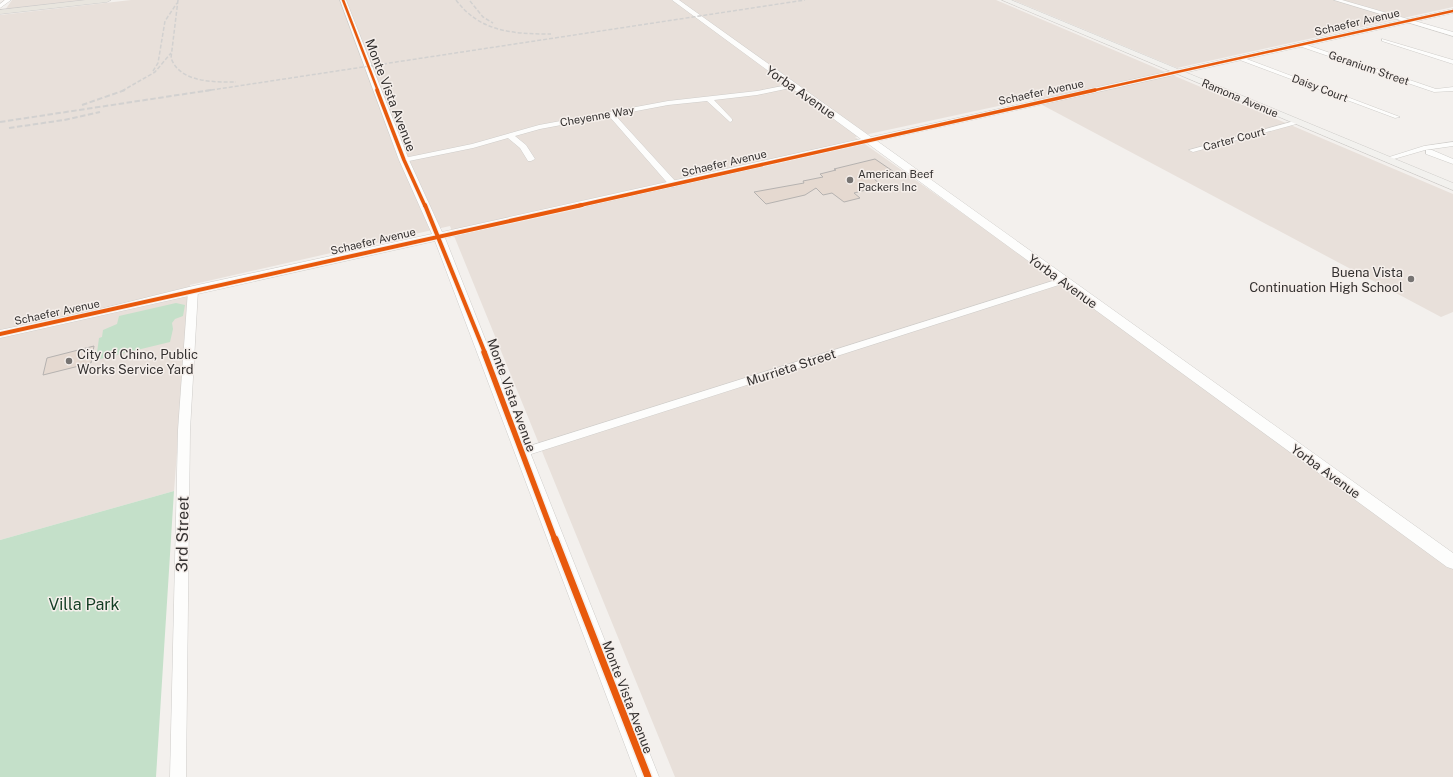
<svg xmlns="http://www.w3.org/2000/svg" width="1453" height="777" viewBox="0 0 1453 777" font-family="'Public Sans',sans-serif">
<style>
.built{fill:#e8e0da}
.green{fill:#c4e0c9}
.building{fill:#e5d9d0;stroke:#b5b2b0}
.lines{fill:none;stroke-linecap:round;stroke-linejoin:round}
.minor-casing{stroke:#cfcdca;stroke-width:1}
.tertiary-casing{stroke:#cfcdca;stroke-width:1}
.secondary-casing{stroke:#cfcdca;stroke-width:1}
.primary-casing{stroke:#cecccb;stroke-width:1}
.minor{fill:#fdfdfc;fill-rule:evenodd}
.tertiary{fill:#fdfdfc;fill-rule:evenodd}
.secondary{fill:#f2f1ee;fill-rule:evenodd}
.primary{fill:#e8e5de;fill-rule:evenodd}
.rail-far1{stroke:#d2d1d0;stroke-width:1.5;stroke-dasharray:4 2;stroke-linecap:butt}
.rail{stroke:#d2d1d0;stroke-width:2;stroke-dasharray:5.5 2.5;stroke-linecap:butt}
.cycleway-far4-casing{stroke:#f5efeb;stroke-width:4}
.cycleway-far3-casing{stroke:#f5efeb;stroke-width:5}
.cycleway-far2-casing{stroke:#f5efeb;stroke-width:6}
.cycleway-far1-casing{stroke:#f5efeb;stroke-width:8}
.cycleway-casing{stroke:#f5efeb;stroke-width:10}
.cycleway-far4{stroke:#e8590c;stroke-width:2.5}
.cycleway-far3{stroke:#e8590c;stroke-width:3.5}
.cycleway-far2{stroke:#e8590c;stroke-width:4}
.cycleway-far1{stroke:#e8590c;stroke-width:5.5}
.cycleway{stroke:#e8590c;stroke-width:7}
.poi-dot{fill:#777472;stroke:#f5efeb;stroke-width:1.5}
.labels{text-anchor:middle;stroke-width:3;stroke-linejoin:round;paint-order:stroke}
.far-street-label{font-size:11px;fill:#343130;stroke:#f5efeb}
.far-poi-label{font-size:11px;fill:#343130;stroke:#f5efeb;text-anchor:start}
.street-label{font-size:13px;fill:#343130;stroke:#f5efeb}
.poi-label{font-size:13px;fill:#343130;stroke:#f5efeb;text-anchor:end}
.near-street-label{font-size:16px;fill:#343130;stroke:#f5efeb}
.near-park-label{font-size:16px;fill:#133d23;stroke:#f5efeb}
</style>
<rect width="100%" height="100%" fill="#f3f0ed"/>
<!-- built -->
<path class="built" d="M12 0H88L5 10Z
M131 0H996L1453 194V312L1441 317 1031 99 855 137 1104 314 1453 569V777H675L450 226 190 285 174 491 0 540V15Z
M1013 0H1453V7L1177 68Z"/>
<!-- green -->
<path class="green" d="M176 303 185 305 183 316 175 319 172 323 173 329 170 342 96 360 99 338 102 337 103 330 117 324 119 316Z
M174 491 156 777H0V540Z"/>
<!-- building -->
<path class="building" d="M875 159 897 174 874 179 880 184 876 185 878 187 854 193 860 198 844 202 832 193 823 195 816 188 805 195 766 204 754 192 804 183 803 181 823 177 820 174 836 170 834 169Z
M94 346 91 363 43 375 47 358Z"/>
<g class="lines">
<defs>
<path id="minor" d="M5 0H11L0 8V4Z
M1334 0H1342L1453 32V36Z
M1382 39 1453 60V64L1382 41Z
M1301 43 1436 89 1453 87V91L1434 92 1299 46 1298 45Z
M1240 58H1244L1400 117 1395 118 1240 60Z
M793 84 795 85V87L757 95 714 100 732 119V121L730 122 707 101 668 105 615 115 677 183 678 185 674 187H671L609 116 540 129 515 136 526 145 535 159 531 161H528L520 148 508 138 473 148 404 162 400 160 404 158 472 144 539 125 668 101 757 91Z
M1298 120 1300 121V123L1193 152 1189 150Z
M1453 142V146L1425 150 1387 161 1383 159 1424 146Z
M1426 150H1432L1453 159V164L1426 154Z
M1062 278 1065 279V283L525 456H517L515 453 517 450Z
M193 287 198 290 190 430 186 777H170L178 430 188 290Z"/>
<path id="tertiary" d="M340 0H346L409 160 442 232 861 139 672 0H679L871 137 1453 9V13L877 141 1453 553V569L1447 567 867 143 445 238 659 777H637L435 241 0 338V330L92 311 193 286 432 234 399 160Z"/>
<path id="secondary" d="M1002 0H1011L1453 183V190Z"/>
<path id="primary" d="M86 0H111L107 2 0 14V10Z"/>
</defs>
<!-- minor casing -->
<use href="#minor" class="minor-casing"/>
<!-- tertiary casing -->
<use href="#tertiary" class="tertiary-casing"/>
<!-- secondary casing -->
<use href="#secondary" class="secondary-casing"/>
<!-- primary casing -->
<use href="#primary" class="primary-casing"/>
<!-- minor -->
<use href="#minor" class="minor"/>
<!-- tertiary -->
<use href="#tertiary" class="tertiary"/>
<!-- secondary -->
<use href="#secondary" class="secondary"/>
<!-- primary -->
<use href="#primary" class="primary"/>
<!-- rail-far1 -->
<path class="rail-far1" d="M178 0 171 58C180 83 214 82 236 82
M456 0C480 32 513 34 551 34
M470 1 483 17 493 23
M153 71 158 63 165 21 177 3
M122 91 155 72 171 53
M205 91 805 0"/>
<!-- rail -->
<path class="rail" d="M82 105 125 90
M0 122 211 90
M9 128 64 120 100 112"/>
<defs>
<path id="cycleway-far4" d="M343 0 378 91
M1091 91 1453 11"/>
<path id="cycleway-far3" d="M377 90 404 160 425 206
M577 206 1095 90"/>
<path id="cycleway-far2" d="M425 205 485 353
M0 334 582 205"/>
<path id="cycleway-far1" d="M484 352 555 540"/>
<path id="cycleway" d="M555 539 648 777"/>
</defs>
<!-- cycleway-far4 casing -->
<use href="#cycleway-far4" class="cycleway-far4-casing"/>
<!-- cycleway-far3 casing -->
<use href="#cycleway-far3" class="cycleway-far3-casing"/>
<!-- cycleway-far2 casing -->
<use href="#cycleway-far2" class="cycleway-far2-casing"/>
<!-- cycleway-far1 casing -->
<use href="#cycleway-far1" class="cycleway-far1-casing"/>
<!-- cycleway casing -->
<use href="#cycleway" class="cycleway-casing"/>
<!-- cycleway-far4 -->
<use href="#cycleway-far4" class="cycleway-far4"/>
<!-- cycleway-far3 -->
<use href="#cycleway-far3" class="cycleway-far3"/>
<!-- cycleway-far2 -->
<use href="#cycleway-far2" class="cycleway-far2"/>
<!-- cycleway-far1 -->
<use href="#cycleway-far1" class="cycleway-far1"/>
<!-- cycleway -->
<use href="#cycleway" class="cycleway"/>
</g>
<!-- markers -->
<g class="poi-dot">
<circle cx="850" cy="180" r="4"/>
<circle cx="1411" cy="279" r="4"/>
<circle cx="69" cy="361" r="4"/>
</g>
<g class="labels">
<!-- far-street labels -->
<g class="far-street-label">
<text transform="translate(1357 22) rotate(-13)" y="4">Schaefer Avenue</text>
<text transform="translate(1369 68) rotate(19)" y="4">Geranium Street</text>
<text transform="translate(1320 88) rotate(21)" y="4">Daisy Court</text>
<text transform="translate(1041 92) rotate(-12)" y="4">Schaefer Avenue</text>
<text transform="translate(1240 98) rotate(23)" y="4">Ramona Avenue</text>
<text transform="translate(597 116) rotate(-10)" y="4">Cheyenne Way</text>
<text transform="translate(1234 139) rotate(-15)" y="4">Carter Court</text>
<text transform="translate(724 163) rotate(-13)" y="4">Schaefer Avenue</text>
<text transform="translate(373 241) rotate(-13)" y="4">Schaefer Avenue</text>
<text transform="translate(57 312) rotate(-12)" y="4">Schaefer Avenue</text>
</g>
<!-- far-poi labels -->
<g class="far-poi-label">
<text x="858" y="178">American Beef<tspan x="858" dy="13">Packers Inc</tspan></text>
</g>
<!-- street labels -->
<g class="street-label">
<text transform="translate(801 92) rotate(35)" y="5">Yorba Avenue</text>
<text transform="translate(391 95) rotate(69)" y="5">Monte Vista Avenue</text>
<text transform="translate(1063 281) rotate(36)" y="5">Yorba Avenue</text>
<text transform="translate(791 367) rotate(-18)" y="5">Murrieta Street</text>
<text transform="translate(512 395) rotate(70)" y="5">Monte Vista Avenue</text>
<text transform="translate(1326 471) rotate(36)" y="5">Yorba Avenue</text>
<text transform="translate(628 697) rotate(69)" y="5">Monte Vista Avenue</text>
</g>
<!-- poi labels -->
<g class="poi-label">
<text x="1403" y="277">Buena Vista<tspan x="1403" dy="15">Continuation High School</tspan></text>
<text x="77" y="359" text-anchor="start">City of Chino, Public<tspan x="77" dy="15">Works Service Yard</tspan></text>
</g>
<!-- near-street labels -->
<g class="near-street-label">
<text transform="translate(182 534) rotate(-89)" y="6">3rd Street</text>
</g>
<!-- near-park labels -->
<g class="near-park-label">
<text x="84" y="610">Villa Park</text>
</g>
</g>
</svg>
